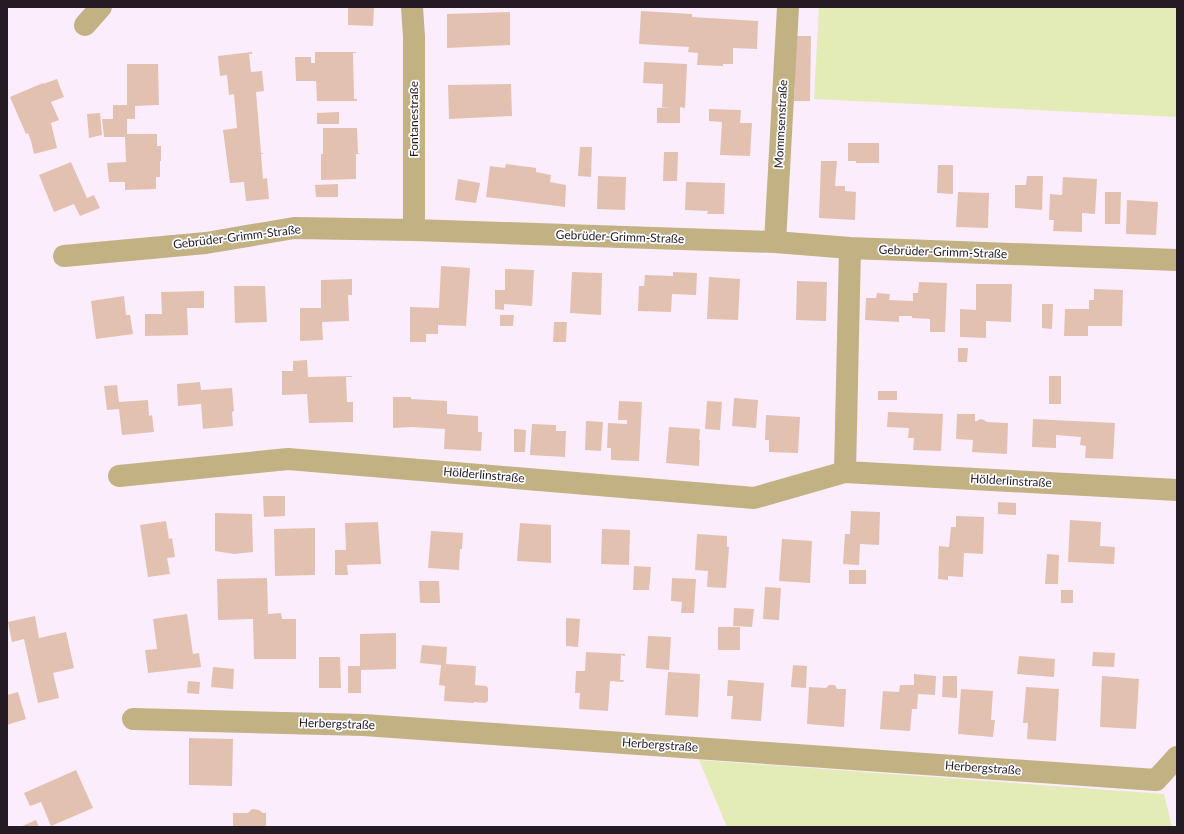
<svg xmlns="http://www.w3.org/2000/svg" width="1184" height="834" viewBox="0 0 1184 834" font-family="Lato,sans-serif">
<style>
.green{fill:#e3ebb7}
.building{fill:#e2c1b1}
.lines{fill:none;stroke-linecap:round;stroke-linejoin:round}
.minor{stroke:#c2b183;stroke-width:22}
.labels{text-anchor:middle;stroke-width:3.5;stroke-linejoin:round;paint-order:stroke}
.street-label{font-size:12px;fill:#241b25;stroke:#fff}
</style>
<rect width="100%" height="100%" fill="#fcedfd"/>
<!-- green -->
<path class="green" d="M819 7H1177V117L814 99Z
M699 760 1164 794 1172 827H727Z"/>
<!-- building -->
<path class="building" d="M348 7H374L373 26 348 25Z
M641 11 692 14V17L758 21 757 49 733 48V64H723V66L697 65 698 53 688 52 689 47 639 44Z
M510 12V45L447 48V14Z
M796 36H811L810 101H794Z
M252 52V54H249L251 72 262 71 264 91 256 92 261 153H263V154H261L263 179 267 178 269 199 246 201 244 182 230 183 223 130 237 128 234 94 229 95 227 75 220 76 218 56Z
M315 52H356V53H353L354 99H357V101H317L316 81H296L295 57H311V63H315Z
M644 62 687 64 685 108 680 107V123H657V108L671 107H662L663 84 643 83Z
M127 64H158L159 105 135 106V119H127V134H157V146H161V161H160V177H156V189L125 190V182H109L107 163 126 162 125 137H104L102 119H113V105H127Z
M57 79 64 97 51 102 59 120 51 123 57 148 34 154 31 141 28 133 26 134 10 97 43 83V84Z
M511 84 512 116 449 119 448 85Z
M709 109 741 110 740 123H752L750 156 720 155 722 122 709 121Z
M339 112V124H317V113Z
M100 113 102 135 89 138 87 114Z
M323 128H357L358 153 360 154H356V179L321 180V154H323Z
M848 143H879V163H856V161H848Z
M580 147H592L591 177 578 176Z
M664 152H678L677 181H663Z
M821 161H837L835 186H845V191L856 192 855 220 819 218Z
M71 162 87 198 94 195 100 208 80 216 74 204 54 212 39 175Z
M506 164 536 168V172L551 175 550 182 566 185 565 207 486 197 490 166 505 168Z
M938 165H953V194L937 193Z
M598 176 626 177 625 210 597 209Z
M1027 176H1043L1042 210 1015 208V185H1026Z
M1063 177 1097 179 1095 214 1082 213V232L1053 231 1054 220H1049L1050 194 1062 195Z
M458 179 480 183 476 203 455 200Z
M686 182 725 183 724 214H707L708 211 685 210Z
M338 184V197H316L315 185Z
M958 192 989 193 988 228 956 227Z
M1105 192H1121L1120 224H1105Z
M1127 200 1158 202 1156 235 1126 234Z
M441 266 470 268 466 326 438 325V334H426V342H410V307L439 308Z
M505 269 534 270 532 306 504 304V310L495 309V290H505Z
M572 272 602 273 601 315 570 313Z
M673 272 697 273 696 295 672 294 671 312 638 311 639 286H644L645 275 673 276Z
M709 277 740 279 738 320 707 319Z
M352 279V295H348L349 321 322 322 323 340 300 341V308H321V280Z
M797 281 827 282 826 321 796 320Z
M919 282 947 283 945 332H930V319L912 318V316H899V322L865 320 866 298H876L877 293 890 294 889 300 913 301V293H918Z
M976 284H1012L1011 322 986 321V338L960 337V309L976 310Z
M234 286H265L267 322 235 323Z
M1094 289 1123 290 1122 326H1088V336H1064L1065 309H1089V300H1094Z
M204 291V308H187L188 335 145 336V314H162L161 292Z
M124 296 126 315H130L133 334 96 339 91 301Z
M1042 304H1053L1052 329 1042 328Z
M500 315H514L513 326H500Z
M554 322H567L566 342H553Z
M958 348H968L967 362H958Z
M307 360 308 377 352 376V377H346L347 402H353V422L309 423 307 394 282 395V371H293V361Z
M1049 376H1061V404H1049Z
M200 382 201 390 232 388 234 411 232 412 233 426 203 429 201 404 178 406 177 384Z
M117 385 119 402 148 400 149 416 152 415 154 432 122 435 119 409 107 410 104 386Z
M878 391H897V400H878Z
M393 397H411V399L447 401V414L478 416V432H482L481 451 444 449 445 429 412 427 393 428Z
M734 398 758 400 756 428 732 426Z
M619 401 642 402 639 461 611 460V448H607L608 423 627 424V420H618Z
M707 401 722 402 720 430 705 429Z
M888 412 943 414 941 451 913 450 914 438H908L909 428 887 427Z
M957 414H975V421H977L980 419 984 420 987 422 1008 423 1007 454 972 452 973 440 956 439Z
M766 415 800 417 798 453 769 452V440H765Z
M1033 419 1115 423 1113 459 1085 458 1086 446 1080 445 1081 437 1056 435V448L1032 447Z
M586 421 603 422 601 451 585 450Z
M532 424 556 425V431H566L565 457 530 455Z
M669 427 700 429 699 440H700L699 466 666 463Z
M514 429 526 430 525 452H514Z
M263 496H285V516L264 517Z
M998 502 1016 503V515L998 514Z
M851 511 880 512 879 545 860 544 859 565 843 564 845 534H850Z
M215 513 252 514 253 552 234 554 215 551Z
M956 516 984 517 983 554 964 553 963 577 948 576V580L938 579 939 546 949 547 951 527H956Z
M1070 520 1101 522 1100 546 1115 547 1114 564 1068 562Z
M166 521 169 539 172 538 175 557 167 558 170 574 148 577 140 525Z
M378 522 381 564 347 565 348 575H335V550H346L345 523Z
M520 523 551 525V563L517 561Z
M315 528V575L275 576 274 529Z
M602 529 630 530 629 565 601 564Z
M431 531 463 533 462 549H460L459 570 428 568Z
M697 534 727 536V547H729L726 588 707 587 708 571 695 570Z
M782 539 812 541 810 583 779 581Z
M1047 554 1059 555 1058 584H1045Z
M634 566 651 567 649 590H633Z
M849 570H866V584H849Z
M267 578 268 614 281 613 282 619H296V659H254L253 619 218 620 217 579Z
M672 578 696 579 694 613H681L682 602 671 601Z
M419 581H439L440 603H420Z
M765 587 781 588 779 620 763 619Z
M1061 590H1073V603H1061Z
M734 608 754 609 752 627 733 626Z
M187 614 193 654 199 653 201 667 148 673 145 650 157 649 153 619Z
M35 616 39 638 66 632 74 668 53 673 59 698 38 703 24 639 12 642 8 622Z
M566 618 580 619 578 647 566 646Z
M718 627H740V650H718Z
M396 633V669L361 670V693H348V666H360V634Z
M648 636 671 637 669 670 646 668Z
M422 645 447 647 446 664 476 666 475 685 486 686 488 688V701L485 703 474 702V703L444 701 445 686 439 685 441 665 420 663Z
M586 652 625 654V656L621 655 620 680H624L623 682 610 681 608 711 579 709 580 693H575L576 671H585Z
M1093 652 1115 653 1114 667 1092 666Z
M1019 656 1055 659 1054 677 1017 674Z
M319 657H340L341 688H319Z
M793 665 807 666 806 688 791 687Z
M213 667 234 669 233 689 211 687Z
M668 672 700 674 698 717 665 715Z
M914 674 936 676 935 695 918 694 917 709H912L910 731 880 729 883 691 899 692 900 685H914Z
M943 676H957V698L942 697Z
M1102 676 1139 679 1136 729 1100 727Z
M728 680 764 683 761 721 731 719 733 696H727Z
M188 681 200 682 199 694 187 693Z
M829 685H835L837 689H846L844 727 807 724 809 687 826 688Z
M1026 687 1059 689 1056 741 1027 739 1028 723H1023Z
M961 689 993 691 991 720H995L993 737 958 734Z
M18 692 26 719 7 725V695Z
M189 738 233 739 232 786 189 785Z
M76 770 93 808 51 826 41 802 30 806 24 793Z
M252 809 259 810 263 813H266V825L264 827H229V826H233V813H248Z
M36 820 39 827H20Z"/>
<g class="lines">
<!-- minor -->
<path class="minor" d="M412 7 414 37V230
M85 25 101 7
M775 242 788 7
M64 256 206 243 294 228 414 230 775 242 850 248 1177 260
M845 472 850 248
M119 476 288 459 754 498 845 472 1177 490
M133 719 364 725 1156 780 1177 757"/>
</g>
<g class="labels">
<!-- street labels -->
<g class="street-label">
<text transform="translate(414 119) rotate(-90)" y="4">Fontanestraße</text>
<text transform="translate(781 124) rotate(-87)" y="4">Mommsenstraße</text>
<text transform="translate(237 237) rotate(-7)" y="4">Gebrüder-Grimm-Straße</text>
<text transform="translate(620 237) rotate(2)" y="4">Gebrüder-Grimm-Straße</text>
<text transform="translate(943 252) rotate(2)" y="4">Gebrüder-Grimm-Straße</text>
<text transform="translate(484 475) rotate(5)" y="4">Hölderlinstraße</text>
<text transform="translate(1011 481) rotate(3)" y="4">Hölderlinstraße</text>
<text transform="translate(337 724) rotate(2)" y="4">Herbergstraße</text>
<text transform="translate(660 745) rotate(4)" y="4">Herbergstraße</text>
<text transform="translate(983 768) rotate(4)" y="4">Herbergstraße</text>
</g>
</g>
<!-- border -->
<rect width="1184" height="834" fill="none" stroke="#241b25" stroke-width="16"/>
</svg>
